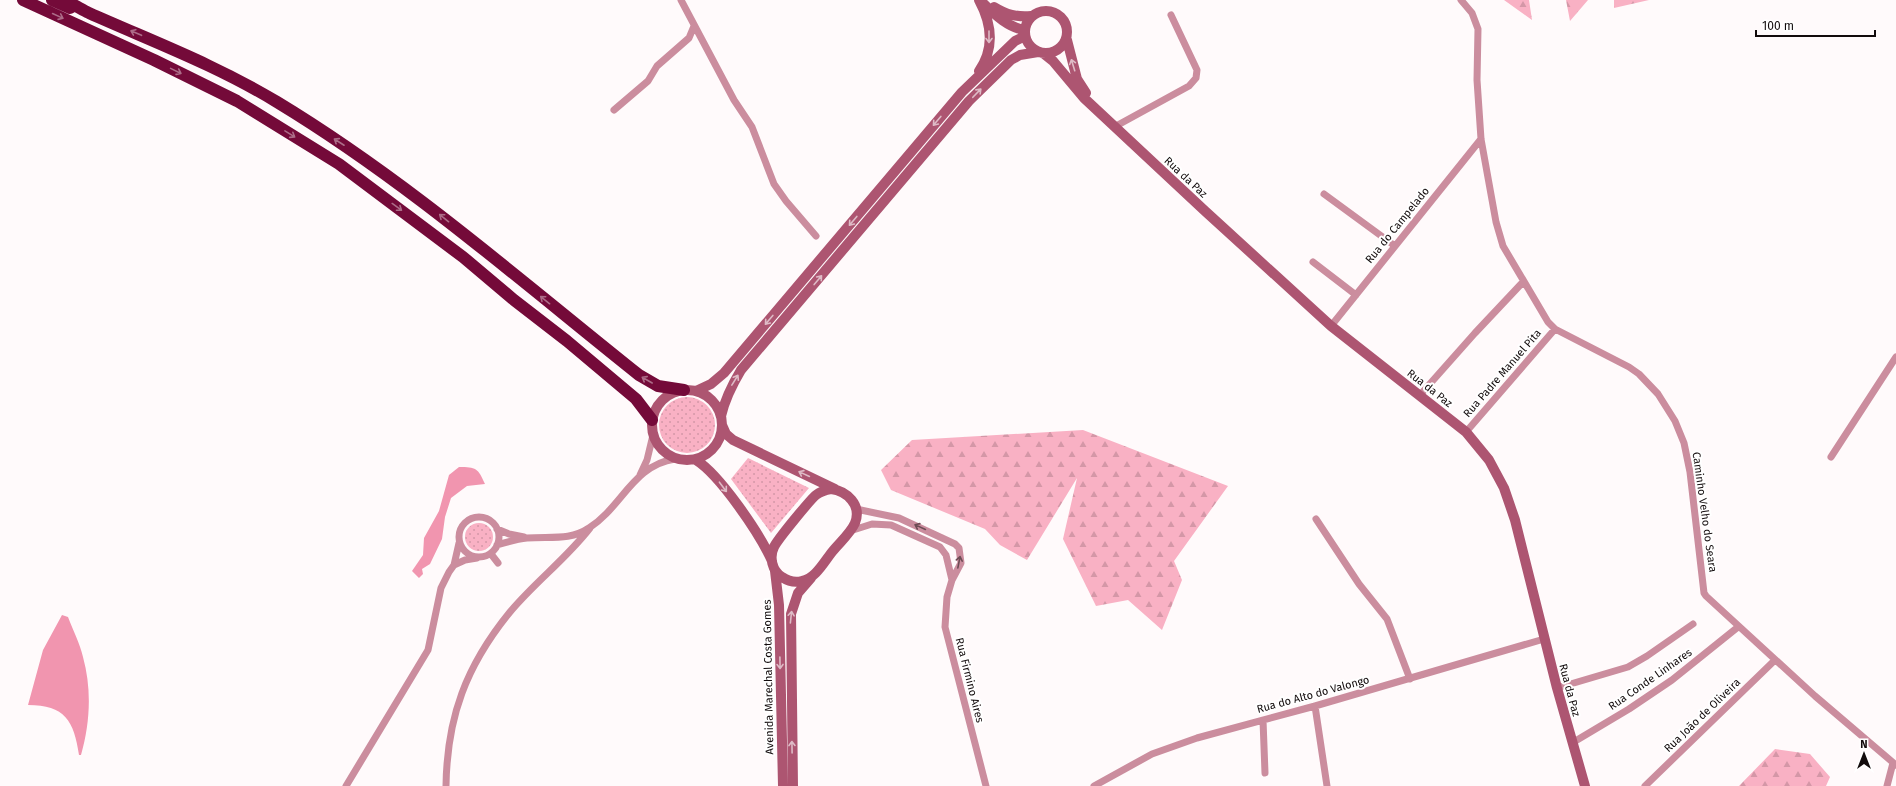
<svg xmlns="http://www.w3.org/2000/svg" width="1896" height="786" viewBox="0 0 1896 786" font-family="'Fira Sans',sans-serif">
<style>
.grass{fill:url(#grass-dots)}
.forest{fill:url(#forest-firs)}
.water{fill:#f195af}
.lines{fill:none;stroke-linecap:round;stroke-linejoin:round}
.street{stroke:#cb8d9e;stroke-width:7}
.secondary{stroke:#ad5571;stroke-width:10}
.highway{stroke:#740a39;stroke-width:12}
.oneway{stroke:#ac6c88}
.oneway2{stroke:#debbc6}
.oneway3{stroke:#6e4c55}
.labels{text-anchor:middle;stroke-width:4;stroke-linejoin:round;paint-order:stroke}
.street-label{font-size:11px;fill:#120b0c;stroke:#fff}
</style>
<defs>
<pattern id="grass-dots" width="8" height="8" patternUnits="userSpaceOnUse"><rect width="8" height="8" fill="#f9b1c4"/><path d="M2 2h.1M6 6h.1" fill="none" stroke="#d497a7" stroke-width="1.8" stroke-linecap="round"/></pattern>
<pattern id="forest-firs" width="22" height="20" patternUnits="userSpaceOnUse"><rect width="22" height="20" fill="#f9b1c4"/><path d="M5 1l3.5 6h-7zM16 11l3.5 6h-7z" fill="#d497a7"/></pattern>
</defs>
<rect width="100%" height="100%" fill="#fffafb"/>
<!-- grass -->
<path class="grass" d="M659 425a28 28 0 1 1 56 0a28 28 0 1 1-56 0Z
M748 458 809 488 771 533 731 479Z
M465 537a14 14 0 1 1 28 0a14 14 0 1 1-28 0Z"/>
<!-- forest -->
<path class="forest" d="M1504 0H1529L1532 20Z
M1566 0H1588L1570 21Z
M1614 0H1649L1614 8Z
M1083 430 1228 486 1174 561 1182 580 1162 630 1128 600 1096 606 1063 539 1077 478 1027 560 1000 545 985 529 891 490 881 470 912 440Z
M1775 749 1810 754 1830 777 1826 786H1739Z"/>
<!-- water -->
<path class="water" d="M459 467C476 467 478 468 485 484L467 486 451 498 445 517 442 539 430 564 422 569 423 574 419 578 412 571 423 555 424 538 439 511 449 475Z
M62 615 68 617C73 630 80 644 83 657 92 690 90 723 81 755H79C74 721 65 705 28 705L43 650Z"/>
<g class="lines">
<!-- street -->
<path class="street" d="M681 0 734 100 752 127 774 184 786 201 816 236
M1461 0 1472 13 1478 29 1477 80 1481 139 1496 222 1503 246 1548 322 1555 329 1629 367 1639 374 1658 394 1675 421 1684 443 1690 472 1704 593 1706 596 1815 696 1896 765
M614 110 648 81 657 66 689 38 694 26
M1116 126 1189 86 1196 78 1197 70 1171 15
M1324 194 1395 246
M1313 262 1356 295
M1331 326 1481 139
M1420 395 1475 333 1523 282
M1466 432 1555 329
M1831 457 1896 357
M640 475 647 460 653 435
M856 509 899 518 955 544 959 548 961 563 952 580 947 597 945 627 986 786
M459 537a20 20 0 1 1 40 0a20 20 0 1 1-40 0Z
M1316 519 1359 584 1387 619 1410 679
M497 529 509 534 524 537
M850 531 872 524 891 525 940 547 946 555 952 580
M497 545C507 542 517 539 527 538 549 536 570 541 589 528 622 507 633 465 675 459
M491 554 498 563
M454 565 465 560 477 558
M1557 688 1628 667 1647 656 1693 624
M1315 706 1327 786
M1263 720 1265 773
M1572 743 1629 709 1672 680 1738 627
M346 786 428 650 441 588 449 572 454 565 459 543
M446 786C447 717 466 666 510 612 535 582 566 559 590 528
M1094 786 1152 754 1197 738 1315 706 1544 639
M1645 786 1775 660
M1887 786 1893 763"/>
<!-- secondary -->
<path class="secondary" d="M979 0C992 24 995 48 979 71
M984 4C995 15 1009 28 1025 30
M994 7C1007 15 1016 17 1031 16
M1025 32a21 21 0 1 1 42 0a21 21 0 1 1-42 0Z
M1067 40 1077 79 1086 93
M1043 53 1053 61 1084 98 1205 211 1331 326 1466 432 1489 460 1504 488 1515 520 1557 688 1585 786
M652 425a35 35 0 1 1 70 0a35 35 0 1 1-70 0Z
M696 391 711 384 724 373 962 92 1015 41 1025 36
M721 416C725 399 732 385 741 370L969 101 1011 60 1020 55 1038 52
M722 425 726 434 733 440 835 489
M696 460C720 475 760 534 772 561
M831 489C847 491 862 505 855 523 850 534 839 543 832 552 824 562 815 579 802 581 795 583 788 581 782 577 772 571 769 557 774 547 777 540 810 500 816 495 821 491 825 490 831 489Z
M775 571 779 605 783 786
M793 786 791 614 798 593 811 578"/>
<!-- highway -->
<path class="highway" d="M23 0 154 60 237 101 339 164 463 257 514 300 567 341 636 399 652 420
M52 0 70 8
M64 0C73 4 81 9 89 13 154 42 216 65 277 102 406 180 521 281 639 375L658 386 684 390"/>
</g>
<!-- one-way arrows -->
<defs><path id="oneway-shaft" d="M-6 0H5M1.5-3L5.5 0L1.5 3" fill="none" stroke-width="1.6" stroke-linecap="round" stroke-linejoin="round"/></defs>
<g class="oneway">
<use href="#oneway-shaft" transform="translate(58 16) rotate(25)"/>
<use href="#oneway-shaft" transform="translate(136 33) rotate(-157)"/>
<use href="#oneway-shaft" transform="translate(176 71) rotate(26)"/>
<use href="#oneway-shaft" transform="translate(290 134) rotate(32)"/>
<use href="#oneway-shaft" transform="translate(339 142) rotate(-147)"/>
<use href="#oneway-shaft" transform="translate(397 207) rotate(36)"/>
<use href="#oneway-shaft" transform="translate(444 218) rotate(-141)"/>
<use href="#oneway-shaft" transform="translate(545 300) rotate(-141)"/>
<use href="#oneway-shaft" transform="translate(647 380) rotate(-150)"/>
</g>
<g class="oneway2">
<use href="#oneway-shaft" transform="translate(989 37) rotate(90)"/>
<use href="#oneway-shaft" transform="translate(1073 65) rotate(-107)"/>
<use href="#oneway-shaft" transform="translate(977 93) rotate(-46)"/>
<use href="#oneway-shaft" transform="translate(937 121) rotate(130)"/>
<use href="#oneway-shaft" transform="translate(853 221) rotate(130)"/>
<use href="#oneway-shaft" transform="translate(818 280) rotate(-50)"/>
<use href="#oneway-shaft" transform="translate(769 320) rotate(130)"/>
<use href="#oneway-shaft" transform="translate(735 380) rotate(-58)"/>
<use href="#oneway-shaft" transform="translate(804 474) rotate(-155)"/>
<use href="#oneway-shaft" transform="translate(723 487) rotate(53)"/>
<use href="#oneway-shaft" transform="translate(791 617) rotate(-84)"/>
<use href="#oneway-shaft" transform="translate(780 663) rotate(89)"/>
<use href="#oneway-shaft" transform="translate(792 747) rotate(-91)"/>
</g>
<g class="oneway3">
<use href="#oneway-shaft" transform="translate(920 527) rotate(-155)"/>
<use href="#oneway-shaft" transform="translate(959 562) rotate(-79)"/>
</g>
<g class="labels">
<!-- street labels -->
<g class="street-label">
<text transform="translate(1186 177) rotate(43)" y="4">Rua da Paz</text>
<text transform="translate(1397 225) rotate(-51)" y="4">Rua do Campelado</text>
<text transform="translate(1502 373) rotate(-49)" y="4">Rua Padre Manuel Pita</text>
<text transform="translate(1430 388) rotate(38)" y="4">Rua da Paz</text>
<text transform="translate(1705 512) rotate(82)" y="4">Caminho Velho do Seara</text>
<text transform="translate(768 677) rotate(-91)" y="4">Avenida Marechal Costa Gomes</text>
<text transform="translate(1650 679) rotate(-35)" y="4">Rua Conde Linhares</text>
<text transform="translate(970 680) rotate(76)" y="4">Rua Firmino Aires</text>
<text transform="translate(1570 690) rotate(75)" y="4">Rua da Paz</text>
<text transform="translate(1313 694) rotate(-15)" y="4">Rua do Alto do Valongo</text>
<text transform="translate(1702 715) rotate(-44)" y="4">Rua João de Oliveira</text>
</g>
</g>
<!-- north arrow -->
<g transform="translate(1864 754)" stroke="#ffffff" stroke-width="3" paint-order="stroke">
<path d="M0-3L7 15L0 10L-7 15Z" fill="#120b0c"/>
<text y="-6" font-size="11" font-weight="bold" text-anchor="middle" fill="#120b0c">N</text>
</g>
<!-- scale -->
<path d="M1756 30v6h119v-6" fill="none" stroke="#120b0c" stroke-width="2"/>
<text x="1762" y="30" font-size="12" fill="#120b0c" stroke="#ffffff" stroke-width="3" paint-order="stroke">100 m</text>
</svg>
